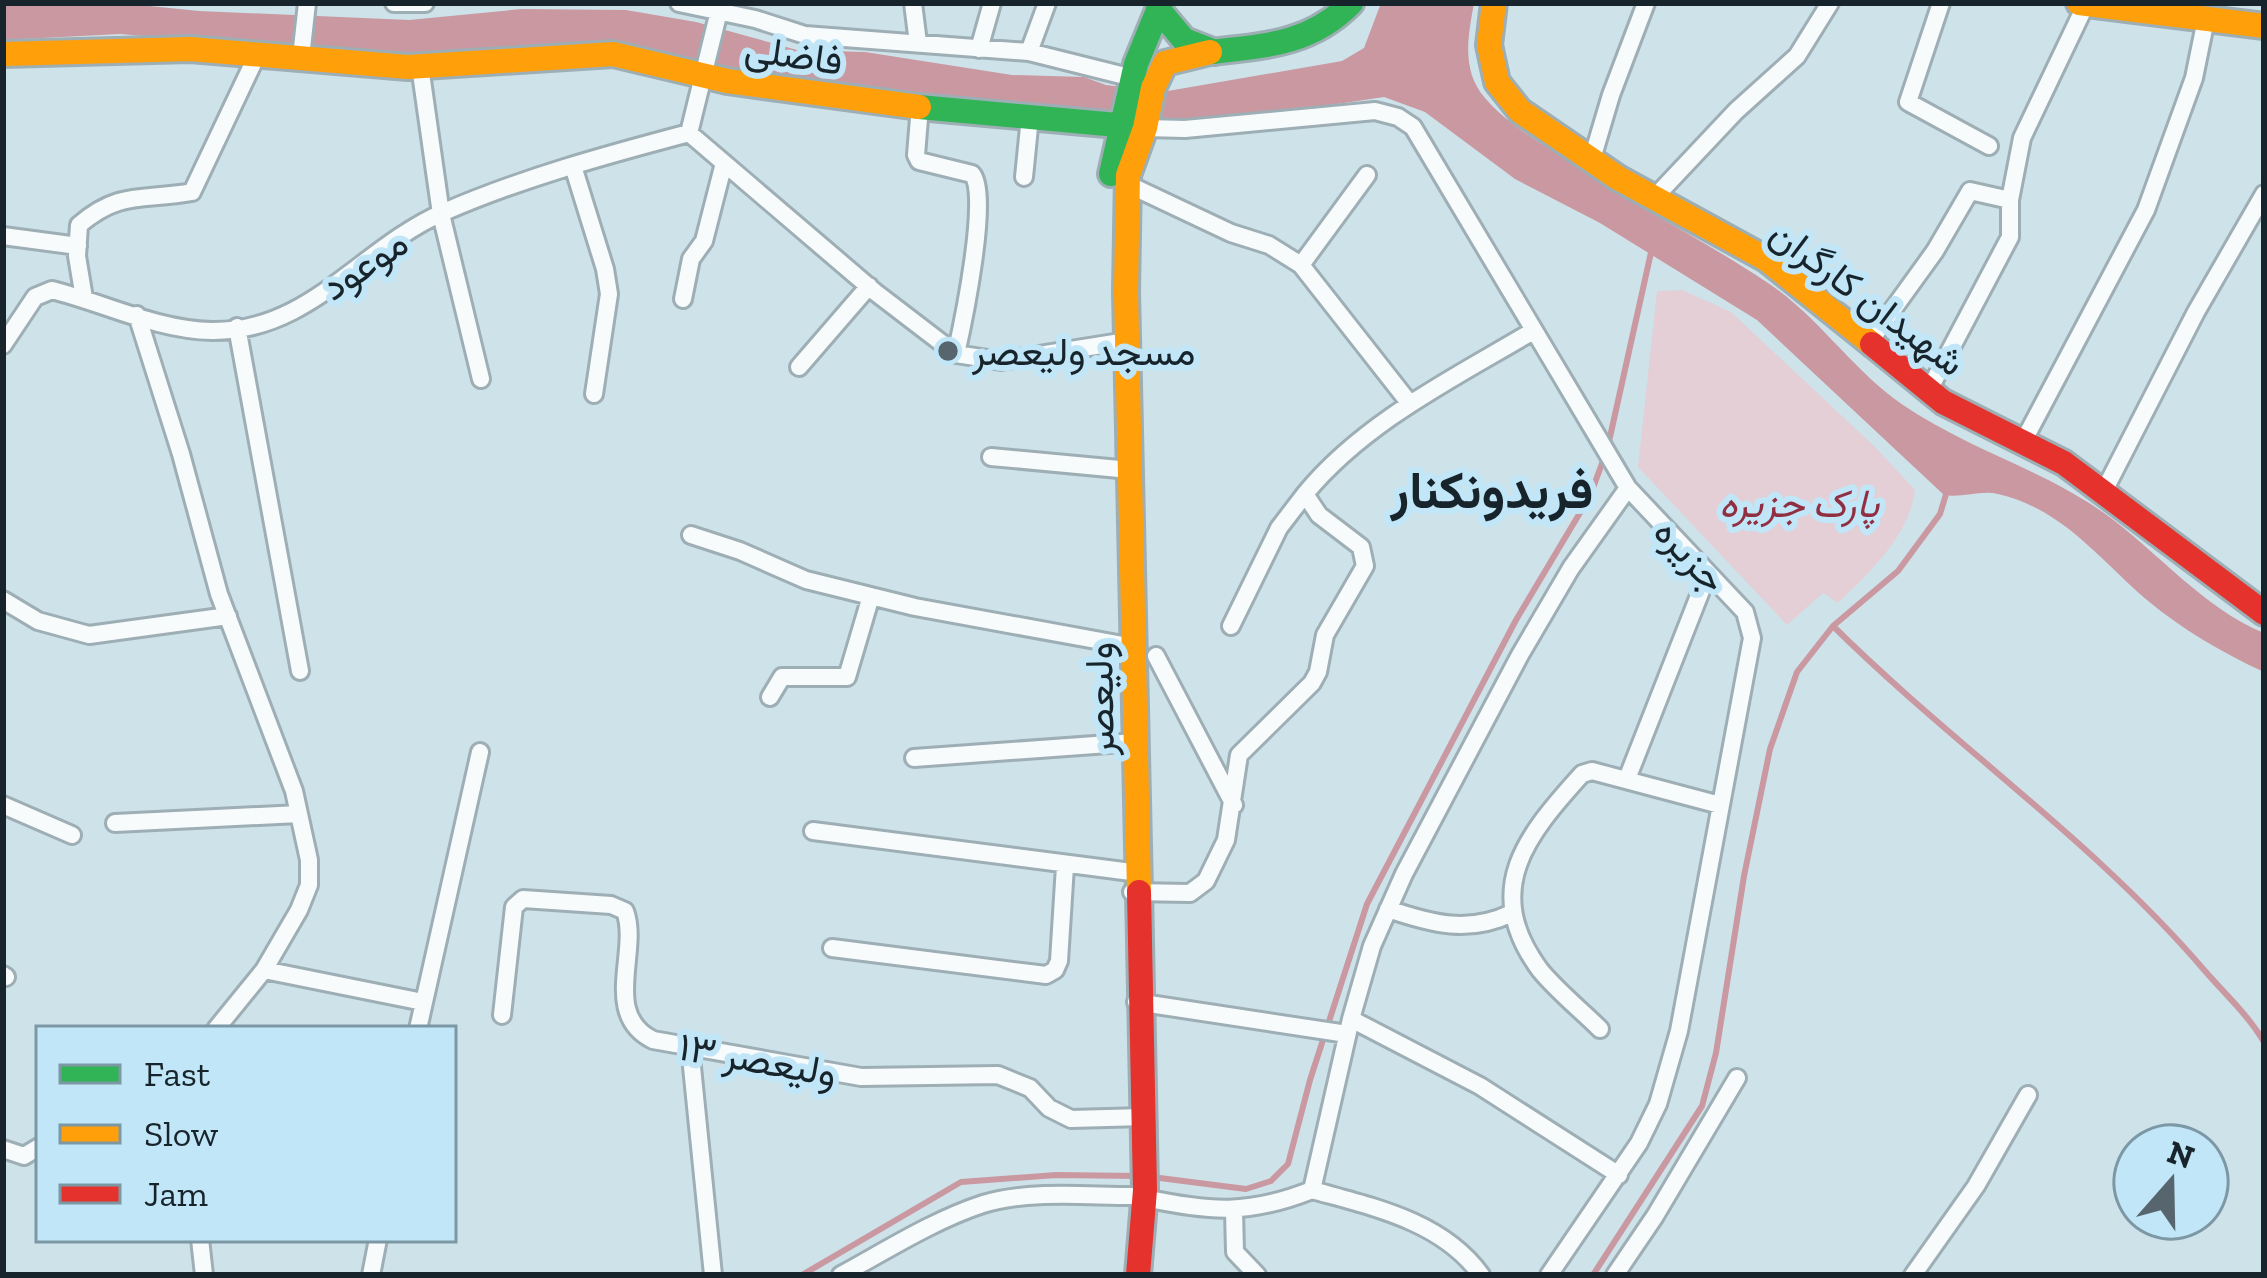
<svg xmlns="http://www.w3.org/2000/svg" width="2267" height="1278" viewBox="0 0 2267 1278" font-family="'Zilla Slab',Vazirmatn,serif">
<style>
.green{fill:#e3cfd5}
.water{fill:#ca98a1}
.lines{fill:none;stroke-linecap:round;stroke-linejoin:round}
.stream{stroke:#ca98a1;stroke-width:6}
.street-casing{stroke:#9eaeb5;stroke-width:22}
.fast-casing{stroke:#9eaeb5;stroke-width:30}
.slow-casing{stroke:#9eaeb5;stroke-width:30}
.jam-casing{stroke:#9eaeb5;stroke-width:30}
.street{stroke:#f8fbfc;stroke-width:16}
.fast{stroke:#30b455;stroke-width:24}
.slow{stroke:#ff9f0a;stroke-width:24}
.jam{stroke:#e5322d;stroke-width:24}
.poi-dot{fill:#57666e;stroke:#c1e6f7;stroke-width:4.5}
.labels{text-anchor:middle;stroke-width:12;stroke-linejoin:round;paint-order:stroke}
.street-label{font-size:39px;fill:#17242b;stroke:#c1e6f7}
.poi-label{font-size:39px;fill:#17242b;stroke:#c1e6f7;text-anchor:start}
.park-label{font-size:39px;font-style:italic;fill:#902f42;stroke:#c1e6f7}
.district-label{font-size:51px;font-weight:bold;fill:#17242b;stroke:#c1e6f7}
</style>
<rect width="100%" height="100%" fill="#cee2ea"/>
<!-- green -->
<path class="green" d="M1682 290 1731 312 1875 447 1915 490C1910 535 1869 573 1838 603L1823 593 1787 625 1638 467 1657 291Z"/>
<!-- water -->
<path class="water" d="M3 3H120L199 11 409 20 522 9 626 10 696 22 797 50 865 52 1012 75 1084 77 1106 85 1162 92 1342 61 1364 48 1381 3H1474C1468 37 1461 70 1485 98 1509 126 1543 144 1573 164 1636 207 1704 240 1768 283 1819 317 1853 371 1903 405 1966 448 2041 469 2104 513 2157 551 2203 608 2264 633V672C2221 652 2183 630 2147 600 2099 559 2063 509 1998 494 1981 490 1962 498 1944 495L1757 320 1600 223 1515 179 1425 112 1384 97 1277 113 1165 121 780 79 642 49 417 59 120 34 3 40Z"/>
<g class="lines">
<!-- stream -->
<path class="stream" d="M1608 446 1652 248
M1833 626C1953 745 2095 842 2205 971 2225 994 2249 1016 2264 1042
M1152 1177 1246 1189 1271 1181 1288 1164 1310 1080 1367 904 1516 620 1590 496 1604 458
M802 1275 961 1182 1056 1175 1139 1176
M1593 1275 1702 1106 1716 1053 1744 876 1770 749 1797 672 1833 626 1898 571 1940 514 1947 491"/>
<defs>
<path id="street" d="M394 3H425
M679 3 755 19 805 35 1029 52 1133 78
M913 3 918 43
M1941 3 1908 102 1989 146
M979 49 992 3
M1029 52 1047 3
M301 57 307 3
M420 66 441 214 481 379
M920 106 916 155 919 161 972 174C990 194 963 323 956 354
M1145 128 1185 129 1375 111 1398 117 1413 127 1628 488 1745 612 1752 638 1679 1031 1658 1104 1639 1143 1549 1275
M689 133 875 292 956 354 1001 361 1127 341
M1592 159 1611 95 1646 3
M573 166 605 269 609 294 594 394
M1024 177 1030 117
M1123 182 1231 233 1269 245 1301 265 1407 400 1406 406
M1655 197 1736 111 1797 56 1830 3
M3 236 78 246
M1301 265 1367 175
M84 298 77 256 79 225C120 190 143 201 192 192L257 55
M683 299 691 259 704 241 724 163
M137 315 181 454 219 594 294 791 309 860V885L299 910 264 970 216 1029
M237 327 300 671
M1870 341 1935 251 1970 191 2010 200
M3 345 35 297 52 290C104 303 157 330 212 331 310 332 361 248 444 212 522 178 606 155 689 133L719 11 725 3
M799 367 869 286
M1929 390 2010 237V200L2022 138 2086 4
M2023 442 2146 210 2194 78 2206 19
M991 457 1130 470
M2104 491 2196 312 2264 194
M691 535 740 551 806 580 915 607 1134 647
M3 600 38 621 89 635 228 616
M1231 626 1279 528 1305 494
M1156 656 1234 805
M770 697 782 677H847L871 596
M914 758 1136 742
M1627 779 1708 573
M3 805 72 835
M115 823 299 814
M813 831 1139 873
M1132 892 1190 893 1206 881 1226 840 1239 755 1312 683 1318 672 1325 635 1365 566 1361 547 1319 515 1305 494C1364 422 1454 378 1533 331
M1388 909C1432 924 1469 934 1512 913
M832 948 1046 975 1055 970 1059 961 1065 866
M264 970 423 1002
M3 975 6 977
M1136 1002 1347 1034
M502 1015 514 907 523 899 611 905 625 911C640 951 601 1014 653 1040L861 1077 998 1075 1030 1088 1049 1108 1071 1119 1144 1117
M1351 1019 1480 1086 1619 1175
M418 1029 480 752
M1600 1029C1581 1010 1557 991 1540 970 1481 890 1526 836 1582 774L1592 771 1720 805
M690 1047 713 1275
M3 1149 24 1156 39 1147
M1312 1190 1351 1019 1372 946 1404 874 1520 655 1571 568 1628 488
M1312 1190C1373 1207 1442 1221 1481 1275
M1145 1198C1210 1212 1249 1215 1312 1190
M1234 1210 1235 1252 1257 1275
M200 1239 204 1275
M371 1275 378 1239
M841 1275C887 1250 934 1220 983 1204 1029 1190 1085 1196 1132 1196
M1615 1275 1655 1216 1737 1078
M1913 1275 1976 1186 2028 1095"/>
<path id="fast" d="M1158 9 1184 40 1215 52
M1210 52C1265 46 1311 44 1351 3
M919 107 1139 127
M1111 174 1136 64 1161 3"/>
<path id="slow" d="M1494 3 1489 45 1497 82 1520 111 1618 178 1766 259 1872 344
M2079 3 2264 26
M3 54 190 49 408 67 613 54 727 81 919 107
M1139 892 1126 291 1128 175 1145 128 1153 88 1165 63 1210 52"/>
<path id="jam" d="M1872 344 1943 402 2064 463 2264 613
M1138 1275 1145 1190 1139 892"/>
</defs>
<!-- street casing -->
<use href="#street" class="street-casing"/>
<!-- fast casing -->
<use href="#fast" class="fast-casing"/>
<!-- slow casing -->
<use href="#slow" class="slow-casing"/>
<!-- jam casing -->
<use href="#jam" class="jam-casing"/>
<!-- street -->
<use href="#street" class="street"/>
<!-- fast -->
<use href="#fast" class="fast"/>
<!-- slow -->
<use href="#slow" class="slow"/>
<!-- jam -->
<use href="#jam" class="jam"/>
</g>
<!-- markers -->
<circle class="poi-dot" cx="948" cy="351" r="12"/>
<g class="labels">
<!-- street labels -->
<g class="street-label">
<text transform="translate(794 54) rotate(8)" y="14">فاضلی</text>
<text transform="translate(364 264) rotate(-34)" y="14">موعود</text>
<text transform="translate(1868 297) rotate(37)" y="14">شهیدان کارگران</text>
<text transform="translate(1691 555) rotate(47)" y="14">جزیره</text>
<text transform="translate(1099 699) rotate(-91)" y="14">ولیعصر</text>
<text transform="translate(758 1059) rotate(10)" y="14">ولیعصر ۱۳</text>
</g>
<!-- poi labels -->
<g class="poi-label">
<text x="972" y="365">مسجد ولیعصر</text>
</g>
<!-- park labels -->
<g class="park-label">
<text x="1799" y="517">پارک جزیره</text>
</g>
<!-- district labels -->
<g class="district-label">
<text x="1492" y="508">فریدونکنار</text>
</g>
</g>
<!-- border -->
<rect width="2267" height="1278" fill="none" stroke="#17242b" stroke-width="12"/>
<!-- legend -->
<rect x="36" y="1026" width="420" height="216" fill="#c1e6f7" stroke="#7d98a5" stroke-width="3"/>
<rect x="60" y="1065" width="60" height="18" fill="#30b455" stroke="#7d98a5" stroke-width="3"/>
<text x="144" y="1086" font-size="36" fill="#17242b">Fast</text>
<rect x="60" y="1125" width="60" height="18" fill="#ff9f0a" stroke="#7d98a5" stroke-width="3"/>
<text x="144" y="1146" font-size="36" fill="#17242b">Slow</text>
<rect x="60" y="1185" width="60" height="18" fill="#e5322d" stroke="#7d98a5" stroke-width="3"/>
<text x="144" y="1206" font-size="36" fill="#17242b">Jam</text>
<!-- north arrow -->
<g transform="translate(2171 1182) rotate(20)"><circle r="57" fill="#c1e6f7" stroke="#7d98a5" stroke-width="3"/>
<path d="M0-9L21 45L0 30L-21 45Z" fill="#57666e"/>
<text y="-18" font-size="33" font-weight="bold" text-anchor="middle" fill="#17242b">N</text>
</g>
</svg>
